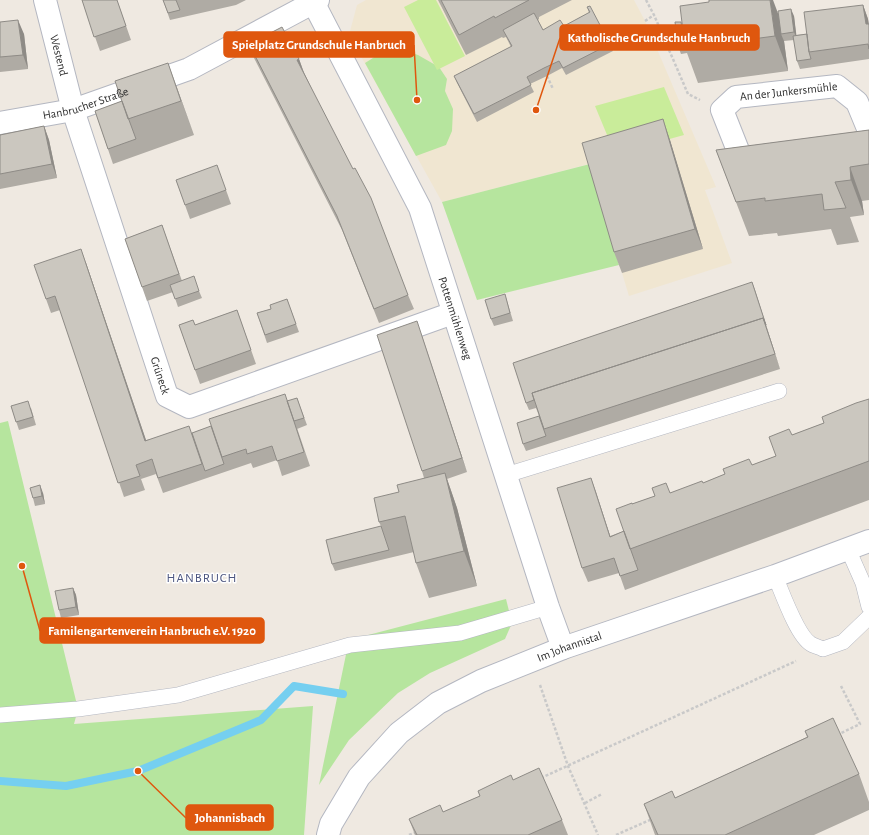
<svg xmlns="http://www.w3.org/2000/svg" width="869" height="835" viewBox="0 0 869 835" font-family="'Alegreya Sans',sans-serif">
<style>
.education{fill:#f0e6d1}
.green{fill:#b6e59e}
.pitch{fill:#c9ec9a}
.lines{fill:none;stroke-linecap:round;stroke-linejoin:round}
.stream{stroke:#75cff0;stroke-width:8}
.lane-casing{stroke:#b4b7c1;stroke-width:16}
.street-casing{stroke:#b4b7c1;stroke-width:24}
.path{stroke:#c9c9c9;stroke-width:2.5;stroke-dasharray:3 2;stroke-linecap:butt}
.lane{stroke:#fff;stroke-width:15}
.street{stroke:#fff;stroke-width:22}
.wall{fill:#afaba4}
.shaded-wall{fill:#8e8b86}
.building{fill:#cbc7bf;stroke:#8e8b86}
.labels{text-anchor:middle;stroke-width:3;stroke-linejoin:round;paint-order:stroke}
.street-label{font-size:12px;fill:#2e2e2e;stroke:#fff}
.neighbourhood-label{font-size:13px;letter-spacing:1px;fill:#4d5680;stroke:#fff}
.leader{fill:none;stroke:#df570e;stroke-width:1.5}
.callout-dot{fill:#df570e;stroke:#fff;stroke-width:1.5}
.callout{fill:#df570e;stroke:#df570e;stroke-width:1.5}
.callout-label{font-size:13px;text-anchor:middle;font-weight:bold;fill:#fff}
</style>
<rect width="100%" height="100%" fill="#efe9e1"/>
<!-- education -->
<path class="education" d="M366 0H634L645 21 716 187 705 190 732 263 629 296 589 164 442 202 349 35 357 5Z"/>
<!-- green -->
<path class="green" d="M384 51H406L418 55 439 67 447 79 445 91 453 109 452 131 446 145 416 156 365 63Z
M590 164 619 265 477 300 442 202Z
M8 421 78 709 74 724 313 706 304 835H0V423Z
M506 599 512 623 505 639 430 673 398 693 349 740 319 785 349 640Z"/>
<!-- pitch -->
<path class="pitch" d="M418 0H436L465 56 437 70 404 7Z
M664 87 684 135 615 154 595 106Z"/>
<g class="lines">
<!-- stream -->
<path class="stream" d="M0 781 66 786 138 771 261 720 294 686 343 694"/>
<defs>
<path id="lane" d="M506 475 779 391
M848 549 863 583 869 607
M775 576C782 592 797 636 811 644 814 646 819 647 823 649L843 642 869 617
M0 715 78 709 178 695 350 645 460 633 548 607"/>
<g id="street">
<path id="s1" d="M45 0 73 110 167 396 189 407 453 313"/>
<path id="s2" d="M312 0 420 208 548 607 563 648"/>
<path id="s3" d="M0 123 73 110 189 69 318 0"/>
<path id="s4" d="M760 159 752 160 739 153 722 110 736 97 837 86 857 102 869 131"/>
<path id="s5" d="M328 835 331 824 359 777 399 733 438 703 481 681 563 648 775 576 869 541"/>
</g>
</defs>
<!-- lane casing -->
<use href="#lane" class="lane-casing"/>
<!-- street casing -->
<use href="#street" class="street-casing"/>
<!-- path -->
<path class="path" d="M646 0 654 15 688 94 700 100
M645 21 654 15
M547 76 553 89
M540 685 568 766 598 835
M837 735 860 724 841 686
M541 778 796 661
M585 803 602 794
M409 835 417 832
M616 835 652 819"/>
<!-- lane -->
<use href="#lane" class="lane"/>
<!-- street -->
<use href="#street" class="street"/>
</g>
<!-- wall -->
<path class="wall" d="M82 0H117L131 40 100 51Z
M163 0H246L236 5 170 20Z
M438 0H572L539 17V19L538 20 543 30 564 26 589 13 587 7 610 44 613 51 566 75 562 68 547 76 530 84 534 92 477 122 457 83 454 76 511 47 506 37 503 38 502 37 466 55Z
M863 5 868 19 869 23V59L800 69 797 61 794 40 784 41 788 71 698 83 687 53 681 54 678 46 779 17 794 16 796 35 807 34Z
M0 22 24 34 28 69 0 72Z
M249 44 299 59 303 70 408 295 414 309 379 323 342 230 254 58Z
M168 63 194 135 113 164 95 111 122 101Z
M44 126 49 140 57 178 0 189V135Z
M869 130V200L862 201 864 215 850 217 859 242 837 245 831 229 778 236 777 233 749 236 716 150Z
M670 140 703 249 622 273 614 252Z
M176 180 226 190 231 204 190 219Z
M162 225 182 281 199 291 202 298 178 307 173 292 147 301 125 239Z
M86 263 146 440 192 433 297 398 307 425 297 429V428L310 466 282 476 277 460 253 468 251 463 163 493 156 474 141 479 145 490 124 497 60 310 51 313 46 299Z
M752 282 780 369 526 451 523 444 539 416 536 408 529 410 526 403Z
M505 294 513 321 494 326 491 319Z
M287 299 299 332 267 343 257 313 271 309Z
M237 310 256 364 200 384 179 325 193 320 195 325Z
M422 336 467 472 447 479 457 508 477 586 429 598 416 563 414 552 335 571 332 564 381 526 379 522 399 492 424 478 422 471Z
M869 399V500L625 590 619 573 588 582 582 568 591 478 610 536 624 531 632 504 655 496 652 488 670 493 703 483 725 474 723 469 752 465 776 456 792 435 824 423Z
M11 406 31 408 36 425 19 430Z
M43 493 45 504 35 506 33 498Z
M73 588 76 595 79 615 61 618 59 610Z
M805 731 859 774 869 802V810L814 835H655L644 804 675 798 807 737Z
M513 780 562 820 568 835H415L409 819 443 812 480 796 478 791Z"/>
<!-- shaded-wall -->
<path class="shaded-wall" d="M770 0H773L782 24 781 34 784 41 788 71 775 36Z
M863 5 868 19 869 33 866 24Z
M791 9 794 16 797 40 794 32Z
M18 20 24 34 28 69 23 55Z
M299 59 304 73 297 60Z
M168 63 180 97 194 135Z
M663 119 670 140 703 249 695 229Z
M44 126 49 140 57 178 52 164Z
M850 167 862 201 864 215 851 180Z
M81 249 86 263 151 455 145 441Z
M752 282 755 290 780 369 775 354Z
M417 321 422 336 467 472 462 458Z
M445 473 457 508 477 586 464 551Z
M591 478 596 492 615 551 610 537Z
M40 485 43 493 45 504 42 496Z
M73 588 76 595 79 615 76 607Z"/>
<!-- building -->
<path class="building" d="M82 0H117L126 26 94 37Z
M163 0H176L180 10 168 13Z
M441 0H529L495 18 494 16 459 35Z
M709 0H770L775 36 685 48 680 6 709 2Z
M863 5 866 24H869V49L868 44 809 52 804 12Z
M590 6 610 44 563 68 559 61 544 68 527 77 531 85 474 114 454 76 512 46 503 30 534 13 543 30 560 20 564 26 590 12 587 7Z
M791 9 794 32 781 34 778 11Z
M18 20 23 55 0 57V22Z
M675 22H681L685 46H678Z
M282 27 299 59 297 60 353 169 355 168 371 198 408 295 374 309 337 216 249 44Z
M807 34 809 52 811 59 797 61 793 36Z
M168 63 181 101 128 119 115 81Z
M122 101 136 139 108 149 95 111Z
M663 119 695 229 614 252 582 143Z
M44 126 52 164 0 174V135Z
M869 130V164L850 167 851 180 835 182 846 208 824 210 822 194 765 201V198L736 202 716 150Z
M217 165 226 190 185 205 176 180Z
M162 225 179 274 142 287 125 239Z
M81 249 145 441 189 426 202 464 158 478 152 459 136 465 140 476 118 483 55 296 46 299 34 265Z
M194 276 199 291 175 299 170 285Z
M752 282 766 325 763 318 532 393 534 400 526 403 513 363Z
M505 294 510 313 491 319 485 300Z
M287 299 296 324 265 335 257 313 271 309 270 305Z
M237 310 251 350 195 370 179 325 193 320 195 325Z
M763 318 775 354 544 429 532 393Z
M417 321 462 458 422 471 377 335Z
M285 394 304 452 277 461 272 446 247 454 246 449 222 457 209 419Z
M297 398 304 418 294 421 287 401Z
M869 399V461L630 549 616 509 632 503V504L655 496 652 488 666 483 670 493 702 481 703 483 725 474 723 469 749 459 752 465 776 456 769 437 789 429 792 435 824 423 822 417 856 403Z
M28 401 33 417 16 422 11 406Z
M539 416 546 436 523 444 517 423Z
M211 426 224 464 205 471 192 433Z
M445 473 464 551 416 563 405 516 379 522 374 498 399 492 397 485Z
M591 478 610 537 624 531 638 570 620 576 614 558 582 568 557 488Z
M40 485 42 496 33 498 30 488Z
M381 526 389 550 332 564 326 540Z
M73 588 76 607 59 610 55 591Z
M833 718 859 774 725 835H658L644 804 672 791 675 798 712 781 808 737 805 731Z
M539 768 562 820 528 835H417L409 819 440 805 443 812 480 796 478 791 511 775 513 780Z"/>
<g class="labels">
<!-- street labels -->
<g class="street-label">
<text dy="4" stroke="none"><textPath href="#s1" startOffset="57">Westend</textPath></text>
<text dy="4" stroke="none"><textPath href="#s4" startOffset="141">An der Junkersmühle</textPath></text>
<text dy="4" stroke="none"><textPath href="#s3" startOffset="88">Hanbrucher Straße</textPath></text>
<text dy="4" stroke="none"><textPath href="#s2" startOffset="350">Pottenmühlenweg</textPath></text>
<text dy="4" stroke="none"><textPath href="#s1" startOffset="393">Grüneck</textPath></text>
<text dy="4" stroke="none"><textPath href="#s5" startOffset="318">Im Johannistal</textPath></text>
</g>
<!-- neighbourhood labels -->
<g class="neighbourhood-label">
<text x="202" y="582">HANBRUCH</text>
</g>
</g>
<!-- callouts -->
<path class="leader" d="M536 110L560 38M417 100L414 45M22 566L40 631M138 771L186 818"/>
<g class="callout-dot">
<circle cx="536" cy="110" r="4"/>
<circle cx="417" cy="100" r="4"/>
<circle cx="22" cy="566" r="4"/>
<circle cx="138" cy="771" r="4"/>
</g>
<g class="callout">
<rect x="560" y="25" width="199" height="25" rx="4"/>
<rect x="224" y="32" width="190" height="25" rx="4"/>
<rect x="40" y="618" width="224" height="25" rx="4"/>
<rect x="186" y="805" width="87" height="25" rx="4"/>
</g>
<g class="callout-label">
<text x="659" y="42">Katholische Grundschule Hanbruch</text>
<text x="319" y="49">Spielplatz Grundschule Hanbruch</text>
<text x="152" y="635">Familengartenverein Hanbruch e.V. 1920</text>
<text x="230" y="822">Johannisbach</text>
</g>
</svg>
